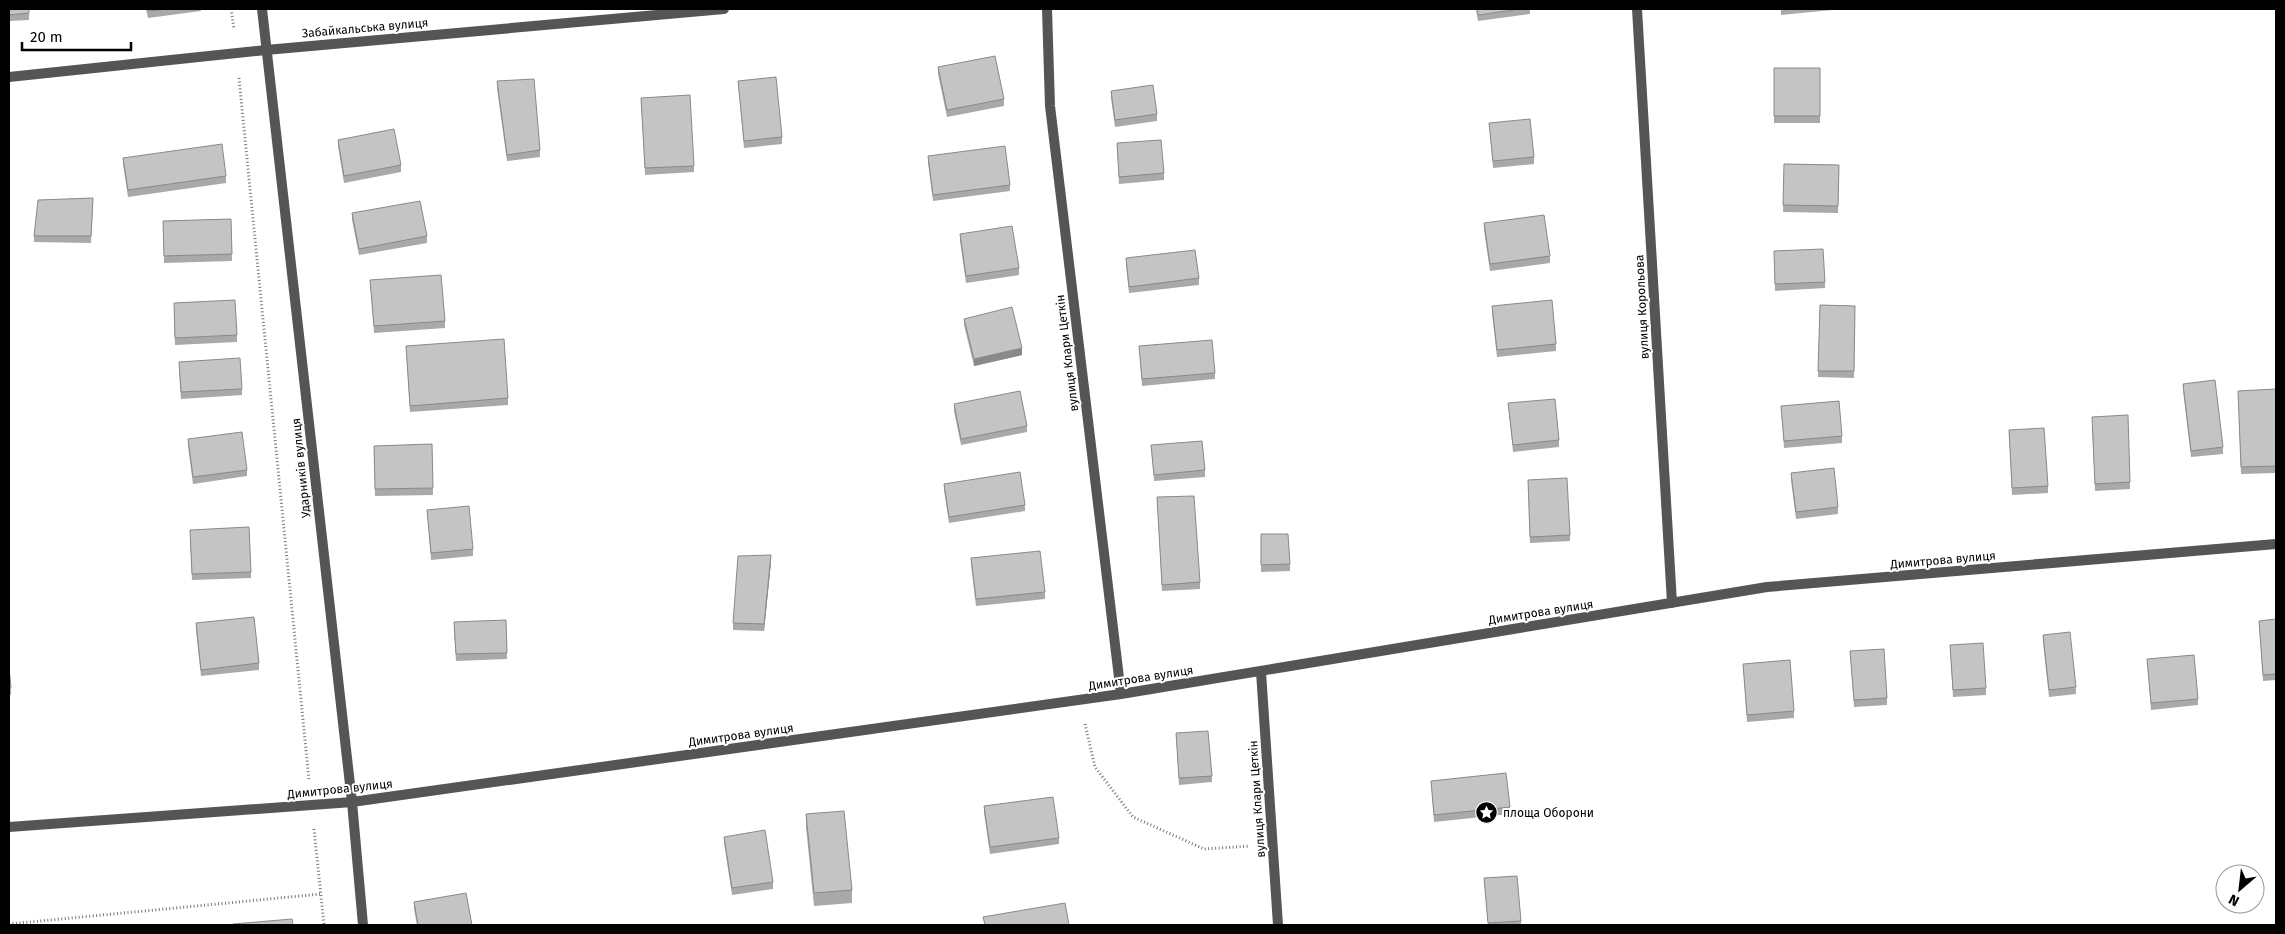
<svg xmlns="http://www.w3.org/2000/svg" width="2285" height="934" viewBox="0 0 2285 934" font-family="'Fira Sans',sans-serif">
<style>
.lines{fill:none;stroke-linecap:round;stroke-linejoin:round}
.path{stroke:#777;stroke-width:3;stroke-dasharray:1 2.5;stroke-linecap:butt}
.street{stroke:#555;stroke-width:10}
.wall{fill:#a9a9a9}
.shaded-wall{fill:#898989}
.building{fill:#c4c4c4;stroke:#898989}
.labels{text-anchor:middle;stroke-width:4;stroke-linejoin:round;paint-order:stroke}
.street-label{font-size:12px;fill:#000;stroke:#fff}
.poi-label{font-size:12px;fill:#000;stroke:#fff;text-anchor:start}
</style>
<rect width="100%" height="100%" fill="#fff"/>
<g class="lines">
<!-- path -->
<path class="path" d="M231 9 234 29
M239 78 309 780
M1085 724 1095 767 1133 817 1204 849 1250 846
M314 829 324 925
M9 924 321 894"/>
<!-- street -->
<path class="street" d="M262 9 352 802 363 925
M1047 9 1050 106 1121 694
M1637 9 1672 603
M9 77 266 50 724 9
M1261 672 1278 925
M9 827 352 802 1121 694 1767 587 2276 544"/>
</g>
<!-- wall -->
<path class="wall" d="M9 9H29V20L9 21Z
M146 9H201V11L148 18Z
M1476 9H1530V14L1478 21Z
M1781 9H1842L1781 15Z
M938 67 1004 99V106L947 117 938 74Z
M1774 68H1820V123H1774Z
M497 81 540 150V157L507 161 497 88Z
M738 81 782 137V144L744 148Z
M1111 91 1157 114V121L1115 127 1111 98Z
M641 98 694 166V172L645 175Z
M1489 123 1534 157V164L1493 168Z
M338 140 401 165V172L344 183 338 146Z
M1117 143 1164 173V180L1119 184Z
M928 156 1010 185V191L933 201 928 163Z
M123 158 226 176V183L128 197 123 164Z
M1784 164 1839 165 1838 213 1783 212Z
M93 205 91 243 34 242V236Z
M352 213 427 236V243L359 255 352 220Z
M231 219 232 261 164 263 163 221Z
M1484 223 1550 256V263L1490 271 1484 230Z
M960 234 1019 268V275L966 283 960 241Z
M1774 251 1825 282V288L1775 291Z
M1126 258 1199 278V285L1129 293 1126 265Z
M370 280 445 321V328L374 333Z
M1820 305 1855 306 1854 378 1818 377Z
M1492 306 1556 344V351L1497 357 1492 313Z
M174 310 237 335V342L175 345Z
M964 319 1022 355 974 366 964 325Z
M406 346 508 398V405L410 412Z
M1139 346 1215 373V379L1142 386Z
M179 369 242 389V395L181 399Z
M2183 384 2223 447V454L2191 457 2183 390Z
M2276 389V473L2241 474 2238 391Z
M1508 403 1559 440V447L1513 452Z
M954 404 1027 426V432L961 445 954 411Z
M1781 406 1842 436V443L1784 448Z
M2092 424 2130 482V489L2095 491Z
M2009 430 2048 486V493L2012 495Z
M188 439 247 470V476L193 484 188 446Z
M432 444 433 495 375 496 374 446Z
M1151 445 1205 470V477L1154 481Z
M1791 473 1838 507V514L1796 519 1791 480Z
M1528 480 1570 535V541L1530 543Z
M944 484 1025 505V511L949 523 944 490Z
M1157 497 1200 582V589L1162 591Z
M427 510 473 549V556L431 560Z
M1261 534 1290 564V571L1261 572Z
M190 536 251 572V578L192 580Z
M971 558 1045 592V599L976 606 971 564Z
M771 562 764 631 733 630V623Z
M2276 619V680L2263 681 2259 621Z
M506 620 507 659 456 661 454 629Z
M196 623 259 663V670L201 676 196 630Z
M2043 635 2076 687V694L2049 697 2043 642Z
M1950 645 1986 688V695L1953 697Z
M1850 651 1887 698V705L1854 707Z
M2147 659 2198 699V705L2151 710Z
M1743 664 1794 711V718L1747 722Z
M9 667 11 688V695H9Z
M1176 733 1212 776V782L1179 785Z
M1431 781 1510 807V814L1434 822Z
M984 806 1059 838V844L990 854 984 813Z
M806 814 852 890V903L814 906 806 827Z
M724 837 773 882V889L732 895 724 843Z
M1484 878 1521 921V925H1488Z
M414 902 472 925H417L414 909Z"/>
<!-- shaded-wall -->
<path class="shaded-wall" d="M1022 348V355L974 366V359Z
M771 555V562L764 631V624Z"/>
<!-- building -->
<path class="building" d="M9 9H29V13L9 15Z
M147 9H167L148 11Z
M1477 9H1521L1478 15Z
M995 56 1004 99 947 110 938 67Z
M1774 68H1820V116H1774Z
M776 77 782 137 744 141 738 81Z
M534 79 540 150 507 155 497 81Z
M1153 85 1157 114 1115 120 1111 91Z
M690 95 694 166 645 168 641 98Z
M1530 119 1534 157 1493 161 1489 123Z
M394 129 401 165 344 176 338 140Z
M1161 140 1164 173 1119 177 1117 143Z
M222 144 226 176 128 190 123 158Z
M1005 146 1010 185 933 195 928 156Z
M1784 164 1839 165 1838 206 1783 205Z
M93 198 91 236H34L38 200Z
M420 201 427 236 359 249 352 213Z
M1544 215 1550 256 1490 264 1484 223Z
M231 219 232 254 164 256 163 221Z
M1012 226 1019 268 966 276 960 234Z
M1823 249 1825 282 1775 284 1774 251Z
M1195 250 1199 278 1129 287 1126 258Z
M441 275 445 321 374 326 370 280Z
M235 300 237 335 175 338 174 303Z
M1552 300 1556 344 1497 350 1492 306Z
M1820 305 1855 306 1854 371H1818Z
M1012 307 1022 348 974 359 964 319Z
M504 339 508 398 410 406 406 346Z
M1212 340 1215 373 1142 379 1139 346Z
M240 358 242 389 181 392 179 362Z
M2215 380 2223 447 2191 451 2183 384Z
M2276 389V466L2241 467 2238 391Z
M1020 391 1027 426 961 439 954 404Z
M1555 399 1559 440 1513 445 1508 403Z
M1839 401 1842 436 1784 441 1781 406Z
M2128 415 2130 482 2095 484 2092 417Z
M2044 428 2048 486 2012 488 2009 430Z
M242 432 247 470 193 477 188 439Z
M1202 441 1205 470 1154 475 1151 445Z
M432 444 433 488 375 489 374 446Z
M1834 468 1838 507 1796 512 1791 473Z
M1020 472 1025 505 949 517 944 484Z
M1567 478 1570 535 1530 537 1528 480Z
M1194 496 1200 582 1162 585 1157 497Z
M469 506 473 549 431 553 427 510Z
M249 527 251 572 192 574 190 530Z
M1261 534H1288L1290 564 1261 565Z
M1040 551 1045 592 976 599 971 558Z
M771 555 764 624 733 623 738 556Z
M254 617 259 663 201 670 196 623Z
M2276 619V674L2263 675 2259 621Z
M506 620 507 653 456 654 454 622Z
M2070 632 2076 687 2049 690 2043 635Z
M1983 643 1986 688 1953 690 1950 645Z
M1884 649 1887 698 1854 700 1850 651Z
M2194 655 2198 699 2151 703 2147 659Z
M1790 660 1794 711 1747 715 1743 664Z
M9 667 11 688 9 689Z
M1208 731 1212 776 1179 778 1176 733Z
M1506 773 1510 807 1434 815 1431 781Z
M1053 797 1059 838 990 847 984 806Z
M844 811 852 890 814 893 806 814Z
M765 830 773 882 732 888 724 837Z
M1517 876 1521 921 1488 923 1484 878Z
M466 893 472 925H418L414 902Z
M1065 903 1069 925H985L983 917Z
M292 919 293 925H233V924Z"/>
<!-- icons -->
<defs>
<symbol id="sight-disc" viewBox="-11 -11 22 22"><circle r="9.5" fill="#000" stroke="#fff"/><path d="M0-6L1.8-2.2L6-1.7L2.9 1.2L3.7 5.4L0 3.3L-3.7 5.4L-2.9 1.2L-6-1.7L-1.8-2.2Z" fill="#fff"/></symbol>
</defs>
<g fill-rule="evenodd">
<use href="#sight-disc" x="1474" y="800" width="25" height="25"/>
</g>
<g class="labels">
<!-- street labels -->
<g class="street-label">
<text transform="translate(365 28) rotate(-5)" y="4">Забайкальська вулиця</text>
<text transform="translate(1642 307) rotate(-93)" y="4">вулиця Корольова</text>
<text transform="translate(1067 353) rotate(-97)" y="4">вулиця Клари Цеткін</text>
<text transform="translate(301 468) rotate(-96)" y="4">Ударників вулиця</text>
<text transform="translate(1943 560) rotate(-5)" y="4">Димитрова вулиця</text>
<text transform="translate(1541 612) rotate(-9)" y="4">Димитрова вулиця</text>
<text transform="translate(1141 678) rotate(-9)" y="4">Димитрова вулиця</text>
<text transform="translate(741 735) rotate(-8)" y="4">Димитрова вулиця</text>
<text transform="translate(340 789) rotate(-6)" y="4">Димитрова вулиця</text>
<text transform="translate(1257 799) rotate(-94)" y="4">вулиця Клари Цеткін</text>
</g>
<!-- poi labels -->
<g class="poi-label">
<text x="1503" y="817">площа Оборони</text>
</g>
</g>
<!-- border -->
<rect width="2285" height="934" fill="none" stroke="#000000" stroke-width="20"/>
<!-- north arrow -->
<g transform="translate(2240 889) rotate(208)"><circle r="24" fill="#ffffff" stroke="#999999"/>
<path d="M0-4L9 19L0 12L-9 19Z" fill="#000000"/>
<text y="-8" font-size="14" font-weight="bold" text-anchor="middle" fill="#000000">N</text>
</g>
<!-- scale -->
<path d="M22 42v8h109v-8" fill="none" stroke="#000000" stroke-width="2.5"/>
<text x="30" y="42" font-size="15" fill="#000000" stroke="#ffffff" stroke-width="4" paint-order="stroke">20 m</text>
</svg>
